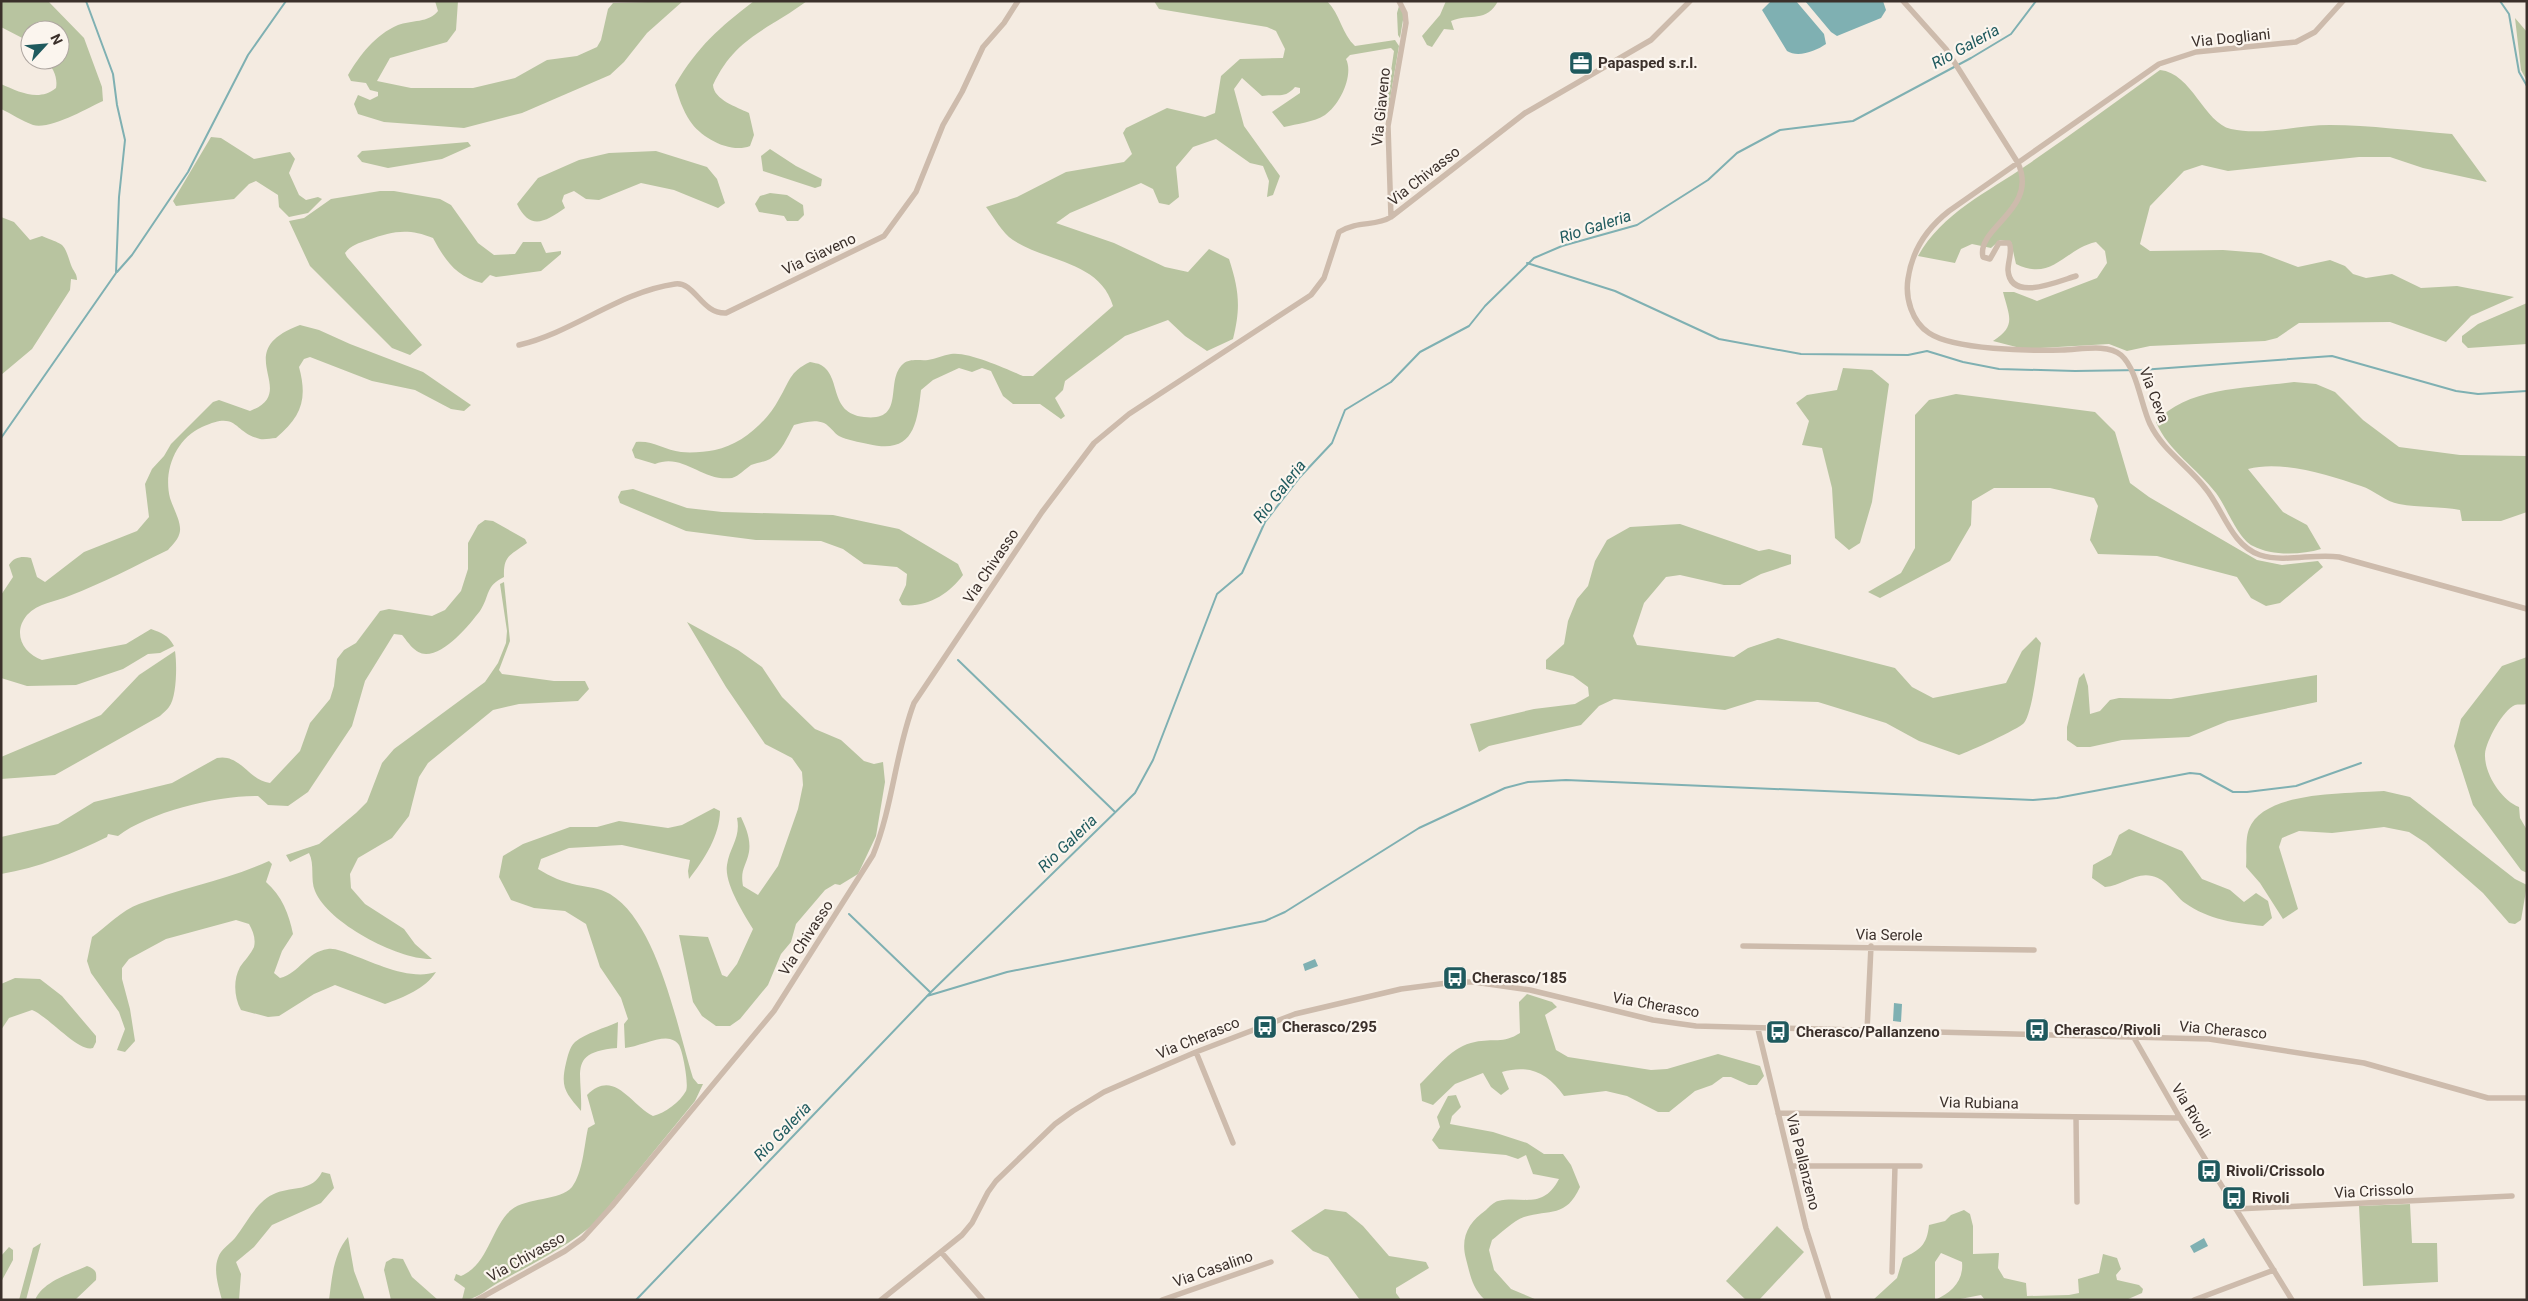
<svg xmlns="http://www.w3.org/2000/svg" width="2528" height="1301" viewBox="0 0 2528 1301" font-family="Roboto,sans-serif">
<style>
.green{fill:#b8c4a0;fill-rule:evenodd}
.water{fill:#7fb0b2}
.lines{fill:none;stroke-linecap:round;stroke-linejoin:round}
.stream{stroke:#7fb0b2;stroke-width:2}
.street{stroke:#cdbbac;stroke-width:5.5}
.labels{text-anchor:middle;stroke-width:4.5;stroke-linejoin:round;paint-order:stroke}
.street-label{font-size:15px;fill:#3b302b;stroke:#fbf5ee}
.poi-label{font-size:15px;font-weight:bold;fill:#3b302b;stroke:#fbf5ee;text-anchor:start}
.water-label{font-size:16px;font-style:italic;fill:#1f5a5e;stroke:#fbf5ee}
</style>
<rect width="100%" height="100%" fill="#f4ebe1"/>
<!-- green -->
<path class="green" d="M1 1H48L84 38 102 87 103 101C88 108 50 130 33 125 22 121 12 114 1 109V84C19 92 39 102 56 88 58 77 53 68 46 60H60V30H30V42L1 27Z
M435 1H458L456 30 447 42 390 58 377 81 411 88H473L515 78 547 60 577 56 597 47 601 40 608 9 613 3 683 1 647 33 624 62 610 75 522 113 464 128 384 122 358 114 354 104 358 95 370 100 378 96V92L370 90 366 83 351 81 348 75C360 55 375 35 398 25 411 20 429 23 438 11Z
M754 1H807C768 30 735 37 713 85 714 100 737 107 749 113L754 135 750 146C731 154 701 138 690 121 683 111 678 96 675 85 698 46 719 28 754 1Z
M1154 1H1327C1340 14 1342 34 1355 46L1395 40 1399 46 1389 105H1386L1394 51 1391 48 1350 55 1346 59C1354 75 1340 105 1325 115 1314 122 1297 124 1284 127L1272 112 1300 93V88L1295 87C1284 100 1276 93 1262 96L1242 78 1234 89 1244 126 1280 176 1273 195 1267 197 1269 181 1263 166 1250 163 1216 139 1193 147 1176 167 1179 197 1169 205 1159 203 1153 189 1141 183 1070 213 1056 223 1114 243 1165 267 1188 272 1209 249 1229 259C1239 290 1241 307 1233 339L1207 351 1185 336 1168 320 1125 336 1065 381 1063 390 1055 398 1065 416 1061 419 1040 404H1013L1003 396 991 371 982 368 972 372 959 368 933 380 921 390C917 425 913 455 868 444 859 442 847 440 839 436 834 433 830 426 824 423 814 419 803 423 794 425 787 438 782 451 770 459 764 462 757 463 751 465 745 469 739 476 732 478 702 482 683 452 655 464L635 458 632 450 636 442C652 440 665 450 681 452 691 453 705 452 715 450 741 445 767 422 779 399 790 381 789 372 810 362 813 363 818 363 821 365 842 377 828 413 864 417 907 422 884 381 903 364 910 358 920 361 928 360 936 359 943 355 951 354 967 351 1007 369 1023 376H1033L1113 306C1100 261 1046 262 1013 240 1002 233 994 217 986 207L1017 197 1066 172 1124 162 1132 154 1123 133 1126 128 1167 108 1205 117 1215 113 1221 76 1240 59 1283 58 1285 49 1276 31 1267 27 1159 9Z
M1446 1H1498C1487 23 1470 13 1451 21L1454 30 1444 29 1432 47 1427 45 1422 36 1440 15Z
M1399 6 1404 14 1400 38 1398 35 1397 13Z
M2515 18 2527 32V81L2521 70Z
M2160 70C2192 73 2204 123 2231 129 2263 136 2297 125 2330 125 2370 125 2412 131 2452 134L2487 182 2423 168 2390 157H2359L2228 171 2202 165 2184 171 2150 206 2140 244 2150 251 2223 250 2261 253 2298 267 2330 260 2345 266 2353 274 2366 278 2392 274 2421 288 2457 286 2514 297 2471 316 2446 342 2390 322 2299 323 2277 338 2265 341 2150 346 2127 351 2109 344 2024 349 1993 341C2017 326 2009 316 2003 292H2014L2037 301 2097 278 2107 263 2105 251 2096 242C2064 249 2053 282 2016 264L2011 242 2000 240 1991 248 1972 244 1961 249 1955 263 1918 256C1942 213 1988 192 2027 165 2072 134 2116 102 2160 70Z
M211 137 221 138 254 159 290 152 295 159 289 173 299 195 306 200 318 197 322 199 308 213 289 217 279 207 278 195 256 181 249 184 234 199 176 206 173 201Z
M468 142 471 146 442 159 388 168 362 162 357 156 362 151Z
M770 149 796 166 822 179 821 186 815 188 763 171 761 156Z
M656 151 707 167 717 179 725 203 718 208 674 190 641 183 599 200 586 199 574 191 564 195 562 201 565 208C545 222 530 231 517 204L538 178 579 160 609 153Z
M380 191H394L440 199 451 205 478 243 494 255 515 254 523 242H541L546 253 561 251V254L541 271 496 277 490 275 482 283C456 277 445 260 433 238 408 228 393 231 368 240 359 243 351 245 345 253L347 257 422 345 410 355 392 348 310 266 289 221 304 218 331 199Z
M770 193 787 195 803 205 804 215 798 221H787L784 216 759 212 755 204 760 196Z
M1 217 14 222 30 240 42 236C65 246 63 241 71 265 73 271 77 273 77 280L71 279 70 290 32 349 1 375Z
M2527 303V344L2468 348 2462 342V336L2478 324Z
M300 325 319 330 350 344 423 372 471 405 464 411 451 409 415 390 372 381 310 357 304 359 299 367C308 400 301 417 276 438 271 438 265 440 260 439 232 432 239 410 202 427 176 439 163 470 170 498 173 508 181 521 180 531 179 539 173 544 168 550 135 566 103 583 69 596 55 602 38 603 27 615 12 633 23 653 42 660L126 644 151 629C162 633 168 635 174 646L160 653 148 654 123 669 76 685 27 686 1 678V595L13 577 9 565C14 557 22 556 31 558L37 577 45 582 84 552 137 531 149 517 145 484 152 469 164 456 171 444 213 402 219 400 250 411C302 391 227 352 300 325Z
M1843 368 1872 370 1889 384 1872 502 1860 543 1849 550 1835 538 1832 488 1822 448 1802 445 1809 421 1796 403 1807 395 1837 390Z
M2294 382 2316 384 2335 392 2363 420 2399 447 2460 455 2527 456V512L2501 521H2462L2460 510C2440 506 2419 508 2399 504 2386 502 2374 490 2361 486 2328 475 2282 460 2248 469L2283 512 2307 525 2321 549C2301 555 2272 556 2253 546 2238 539 2226 506 2216 493 2197 468 2168 451 2156 422 2186 387 2250 388 2294 382Z
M1956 394 2095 412 2115 432 2130 483 2149 497 2257 560 2282 565 2318 561 2323 567 2280 603 2266 606 2251 598 2237 577 2157 556 2098 554 2090 540 2098 506 2094 498 2050 488H1994L1972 501 1971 525 1950 561 1880 598 1868 592 1901 573 1915 548V415L1929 400Z
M633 489 687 508 722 512 833 515 899 529 958 564 963 575C949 594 927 608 902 605L899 600 906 585 907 574 897 567 864 564 843 549 821 541 756 540 686 531 620 503 618 497 621 491Z
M485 520 493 521 525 539 527 543C511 555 503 555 504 577 485 586 490 596 480 611 469 625 446 654 426 654 415 654 408 642 402 635L394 634 365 681 352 726 308 792 288 806 268 805 258 796C219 795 149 812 118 836L108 834 107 837C74 853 38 868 1 874V837L58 824 94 802 172 783 217 758C240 753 249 781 270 783L300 751 310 723 330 699 334 686 337 659 344 650 356 643 380 611 389 609 432 616 445 610 461 591 468 569V543L478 525Z
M1680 524 1759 551 1769 549 1791 555V564L1761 574 1740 585H1724L1680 575 1666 577 1644 603 1633 636 1637 645 1734 657 1748 648 1778 638 1895 668 1912 687 1933 698 2006 683 2022 651 2036 637 2041 643C2038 659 2033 712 2024 723 2019 729 1968 752 1959 755L1919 741 1886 723 1818 702 1757 700 1725 710 1614 699 1599 706 1581 725 1489 746 1479 752 1470 724 1534 709 1575 704 1589 696 1588 687 1573 676 1546 669V660L1564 644 1568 621 1577 599 1588 586 1595 561 1607 540 1630 527Z
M504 582 510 641 499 670 502 674 554 681H585L589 689 578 701 519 704 493 710 428 763 419 777 409 816 392 838 358 858 350 874 351 888 365 904 404 929 415 944 432 959C398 960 328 923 315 891 310 879 315 865 309 853L290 862 286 855 319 844 356 813 367 802 382 763 394 749 485 682 498 663 506 643 507 631 500 584Z
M687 622 738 650 762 667 782 697 815 729 841 740 864 761 874 764 883 762 885 782 876 836 858 874 840 885 835 884 825 890 796 924 791 942 781 954 768 985 740 1019 730 1026H716L702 1016 693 1002 679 935 708 937 722 975 727 977 737 964 753 929C744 914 724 883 727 865 730 846 741 838 737 818L741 817C746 828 751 839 749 852 746 867 740 869 743 886L758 895 778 866 798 809 803 785 802 772 792 758 765 744 726 687Z
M175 651C177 664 177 697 169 707 167 710 163 713 160 716L55 775 1 779V757L101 715 139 675Z
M2527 657V704C2523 705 2518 704 2515 705 2503 710 2486 741 2485 754 2484 773 2501 800 2519 807L2520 818 2527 830V873L2521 870 2473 805 2454 746 2461 719 2502 666Z
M2084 673 2088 686 2090 714 2100 711 2110 700 2119 698 2171 699 2317 675V702L2228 721 2189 737 2122 740 2090 747H2077L2067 740V727L2079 678Z
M2384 791 2410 797 2515 879 2527 885 2521 920 2515 924 2509 923 2483 893 2426 843 2409 832 2384 827 2332 833 2299 831 2282 838 2279 847 2298 909 2283 919 2260 883 2246 867C2247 856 2245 839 2249 829 2264 790 2349 794 2384 791Z
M714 808 720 811C720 835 704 860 689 879L688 871 690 860 622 845 569 848 541 859 538 869C551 877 563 882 577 885 588 887 599 888 610 894 658 923 677 1027 693 1078L698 1084H703L695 1101 596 1222C566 1248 531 1264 496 1284 484 1291 476 1300 462 1300L465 1288 454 1280 456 1274 461 1276C489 1264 491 1227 511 1210 527 1197 560 1201 572 1187 583 1172 584 1146 588 1128L595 1124 587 1095C614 1068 630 1104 653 1116 665 1113 680 1102 686 1091 689 1085 683 1052 679 1045 677 1042 674 1040 670 1039 660 1036 637 1047 625 1048L624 1024 628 1019 621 998 600 967 586 924 565 911 534 908 511 900 499 877 503 856 523 844 570 827H597L619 821 668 828 682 825Z
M2129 829 2182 851 2202 879 2230 890 2244 902 2256 893 2268 901 2272 918 2263 926C2235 923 2209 920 2185 903 2174 895 2167 879 2152 876 2135 872 2122 886 2105 887L2092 878 2093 865 2111 855 2119 835Z
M269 861 272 864 266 882C282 896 289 914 293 934L282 951 274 973 280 978C300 973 306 952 328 949 335 948 344 952 350 954 375 963 410 981 436 972 425 989 404 997 385 1004L335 985 314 994 279 1016 268 1017 241 1010C234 997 233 980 240 967 244 961 251 954 254 947 256 939 253 931 249 924L236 920 166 939 129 959 122 968V979L130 1009 135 1041 125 1052 117 1050 125 1029 119 1012 91 973 87 961 92 937C106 927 122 910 139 904 182 888 227 880 269 861Z
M15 978 40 979 62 996 96 1036V1042L93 1048C79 1053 48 1016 32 1010L9 1018 1 1030V984Z
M1527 994 1552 1002 1557 1007 1545 1015 1556 1050 1568 1057 1651 1070 1667 1069 1718 1054 1760 1066 1764 1076 1757 1085H1749L1731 1077H1723L1712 1085 1695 1091 1669 1112H1658L1627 1096 1606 1091 1564 1096C1548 1073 1529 1064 1502 1072L1509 1089 1501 1095 1491 1087 1483 1073 1455 1084 1433 1105 1422 1101 1420 1084C1437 1068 1452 1046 1475 1042 1493 1038 1503 1044 1520 1033L1519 1002Z
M618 1022 617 1048C567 1052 583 1073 581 1111 566 1093 560 1088 566 1063 568 1056 569 1048 575 1042 586 1033 605 1028 618 1022Z
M1456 1095 1461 1107 1452 1116 1450 1124 1493 1132 1527 1143 1544 1154H1563L1571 1165 1580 1187C1566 1218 1550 1209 1524 1217 1513 1221 1501 1233 1492 1240L1489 1250 1494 1270 1511 1289 1537 1300H1485C1472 1288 1470 1274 1466 1259 1460 1237 1469 1222 1486 1210 1489 1207 1494 1202 1498 1201 1522 1195 1542 1211 1559 1179L1533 1174 1526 1155 1518 1159 1506 1155 1439 1149 1432 1140 1440 1127 1437 1117 1448 1096Z
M322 1172 330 1174 334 1188 321 1203 272 1225 254 1247 236 1262 241 1274 239 1300H222C219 1288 213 1271 218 1258 221 1249 229 1245 235 1238 247 1223 257 1200 276 1193 294 1186 312 1192 322 1172Z
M2410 1204 2412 1243H2437L2438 1282 2363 1286 2359 1206Z
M1325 1209 1346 1212 1363 1226 1389 1256 1426 1262 1429 1268 1396 1288V1293L1401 1300H1360L1328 1257 1313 1251 1291 1231Z
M1964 1210 1970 1214 1973 1226V1254L1999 1253 1998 1268 2004 1278 2026 1283 2027 1296 2069 1295 2079 1293 2078 1279 2099 1273 2103 1254 2117 1258 2121 1269 2116 1275 2117 1280 2139 1285 2143 1289 2142 1293 2126 1300H1985L1981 1295 1955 1300H1873L1897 1278 1903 1258C1920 1250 1927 1245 1929 1225L1945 1221 1951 1215ZM1941 1253 1962 1262C1964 1281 1951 1293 1935 1300V1262Z
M1777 1226 1804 1252 1759 1300H1746L1726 1281Z
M348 1237 354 1271 365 1300H329C332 1278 333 1255 348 1237Z
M41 1243 26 1300H19L33 1248Z
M9 1247 13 1250V1260L1 1282V1256Z
M393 1258 403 1259 412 1277 438 1300H391L384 1270 386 1262Z
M87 1266C95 1269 97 1271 96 1280L75 1300H35C43 1281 70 1274 87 1266Z"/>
<!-- water -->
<path class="water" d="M1771 1H1796L1824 34 1826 44C1816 51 1798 58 1787 51L1762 10Z
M1805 1H1883L1886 10 1881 18 1837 36 1831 32Z
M1315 959 1318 966 1305 971 1303 964Z
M1894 1003 1902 1004 1901 1022 1893 1021Z
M2204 1238 2208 1246 2194 1253 2190 1246Z"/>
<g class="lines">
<!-- stream -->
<path class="stream" d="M2500 1 2509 14 2519 72 2527 86
M1527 263 1615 291 1719 339 1801 354 1908 355 1927 351 1963 362 1999 369 2075 371 2141 370 2332 356 2456 391 2478 394 2527 391
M117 272 132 255 188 172 248 55 286 1
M1 438 116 273 119 197 125 140 117 105 113 74 86 1
M958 660 1114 811
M849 914 930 992
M927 996 1007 972 1265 921 1285 912 1419 828 1505 788 1528 782 1566 780 2033 800 2057 798 2190 773 2200 774 2233 792H2247L2296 786 2361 763
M636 1300 931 992 1135 793 1153 760 1217 594 1242 573 1265 522 1300 477 1332 443 1345 410 1391 382 1420 352 1469 326 1485 306 1534 258 1562 246 1637 225 1708 180 1737 153 1780 130 1853 121 1971 58 2011 34 2036 1"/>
<!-- street -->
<path class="street" d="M1903 1 1946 49 2018 163C2039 210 1976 227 1983 257L1990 259 1999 243H2009C2013 250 2008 261 2008 270 2010 303 2059 281 2076 276
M2343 1 2315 32 2296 42 2196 52 2159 64 1949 211C1926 229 1912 250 1908 279 1905 298 1912 322 1929 333 1954 350 2031 351 2062 350 2079 350 2107 343 2121 355 2137 369 2141 405 2150 424 2163 451 2189 466 2206 489 2223 510 2232 546 2260 555 2286 563 2313 553 2339 557L2527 609
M1391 217 1388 126 1406 23 1405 13 1399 1
M519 345C574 332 619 292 675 284 695 281 701 314 726 313L884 236 916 192 943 125 962 92 983 47 1004 23 1018 1
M1743 946 2034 950
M1758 1029 1806 1228 1829 1300
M1867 1031 1871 946
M2133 1036 2180 1118 2292 1300
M1196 1052 1233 1143
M1778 1113 2180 1118
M2076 1117 2077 1202
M1791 1166H1920
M2236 1209 2512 1196
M941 1252 983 1300
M1892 1272 1895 1166
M477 1300 565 1251 583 1238 612 1206 774 1011 873 855C893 806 895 753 914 703L1042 512 1094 443 1129 414 1311 295 1324 278 1339 232C1359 220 1375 227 1391 217L1525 113 1651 40 1690 1
M881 1300 962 1235 972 1223 988 1192 996 1181 1055 1124 1073 1111 1104 1092 1138 1077 1196 1052 1295 1014 1401 989 1455 982H1474L1530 990 1653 1020 1696 1026 2209 1039 2364 1063 2488 1098H2527
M1162 1300 1271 1262
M2194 1300 2274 1270"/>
</g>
<!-- icons -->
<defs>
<symbol id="office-square" viewBox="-11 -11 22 22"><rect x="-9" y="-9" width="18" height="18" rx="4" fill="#1f5a5e" stroke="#fbf5ee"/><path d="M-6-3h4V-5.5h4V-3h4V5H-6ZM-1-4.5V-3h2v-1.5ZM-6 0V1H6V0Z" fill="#fff"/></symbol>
<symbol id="bus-square" viewBox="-11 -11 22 22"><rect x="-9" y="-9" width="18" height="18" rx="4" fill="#1f5a5e" stroke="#fbf5ee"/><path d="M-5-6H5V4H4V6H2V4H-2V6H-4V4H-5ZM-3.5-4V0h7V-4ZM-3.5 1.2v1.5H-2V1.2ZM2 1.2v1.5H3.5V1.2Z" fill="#fff"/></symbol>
</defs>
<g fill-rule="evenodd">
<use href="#office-square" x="1567" y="49" width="28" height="28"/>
<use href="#bus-square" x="1441" y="964" width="28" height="28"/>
<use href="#bus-square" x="1251" y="1013" width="28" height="28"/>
<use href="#bus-square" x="2023" y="1016" width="28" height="28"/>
<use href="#bus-square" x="1764" y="1018" width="28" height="28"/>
<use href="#bus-square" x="2195" y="1157" width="28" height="28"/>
<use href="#bus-square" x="2220" y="1184" width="28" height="28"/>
</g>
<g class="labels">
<!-- street labels -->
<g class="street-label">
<text transform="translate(2231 38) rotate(-6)" y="5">Via Dogliani</text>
<text transform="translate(1381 107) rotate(-84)" y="5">Via Giaveno</text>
<text transform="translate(1424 176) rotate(-38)" y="5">Via Chivasso</text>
<text transform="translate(819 254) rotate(-25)" y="5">Via Giaveno</text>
<text transform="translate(2154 395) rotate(69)" y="5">Via Ceva</text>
<text transform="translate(991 566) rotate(-56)" y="5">Via Chivasso</text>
<text transform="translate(1889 935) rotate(1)" y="5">Via Serole</text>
<text transform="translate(806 938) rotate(-57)" y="5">Via Chivasso</text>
<text transform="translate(1656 1005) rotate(10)" y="5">Via Cherasco</text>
<text transform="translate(2223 1030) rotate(5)" y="5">Via Cherasco</text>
<text transform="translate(1198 1038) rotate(-22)" y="5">Via Cherasco</text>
<text transform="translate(1979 1103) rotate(1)" y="5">Via Rubiana</text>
<text transform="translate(2191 1111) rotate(59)" y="5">Via Rivoli</text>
<text transform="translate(1803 1162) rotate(76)" y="5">Via Pallanzeno</text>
<text transform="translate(2374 1191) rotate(-3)" y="5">Via Crissolo</text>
<text transform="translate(526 1257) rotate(-29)" y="5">Via Chivasso</text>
<text transform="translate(1213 1269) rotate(-19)" y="5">Via Casalino</text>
</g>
<!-- poi labels -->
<g class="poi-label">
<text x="1598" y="68">Papasped s.r.l.</text>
<text x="1472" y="983">Cherasco/185</text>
<text x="1282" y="1032">Cherasco/295</text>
<text x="2054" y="1035">Cherasco/Rivoli</text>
<text x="1796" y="1037">Cherasco/Pallanzeno</text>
<text x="2226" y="1176">Rivoli/Crissolo</text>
<text x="2252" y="1203">Rivoli</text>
</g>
<!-- water labels -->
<g class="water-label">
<text transform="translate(1965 46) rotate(-29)" y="6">Rio Galeria</text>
<text transform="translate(1595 226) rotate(-18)" y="6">Rio Galeria</text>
<text transform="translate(1279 491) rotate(-52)" y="6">Rio Galeria</text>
<text transform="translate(1067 843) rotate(-44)" y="6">Rio Galeria</text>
<text transform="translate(782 1131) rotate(-46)" y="6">Rio Galeria</text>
</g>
</g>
<!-- border -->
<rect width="2528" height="1301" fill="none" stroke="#3b302b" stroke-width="5"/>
<!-- north arrow -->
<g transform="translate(45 45) rotate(64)"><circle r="24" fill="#fbf5ee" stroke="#aea6a0"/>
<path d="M0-4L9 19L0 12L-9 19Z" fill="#1f5a5e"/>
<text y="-8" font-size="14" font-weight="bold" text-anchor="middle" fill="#3b302b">N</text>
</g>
</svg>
